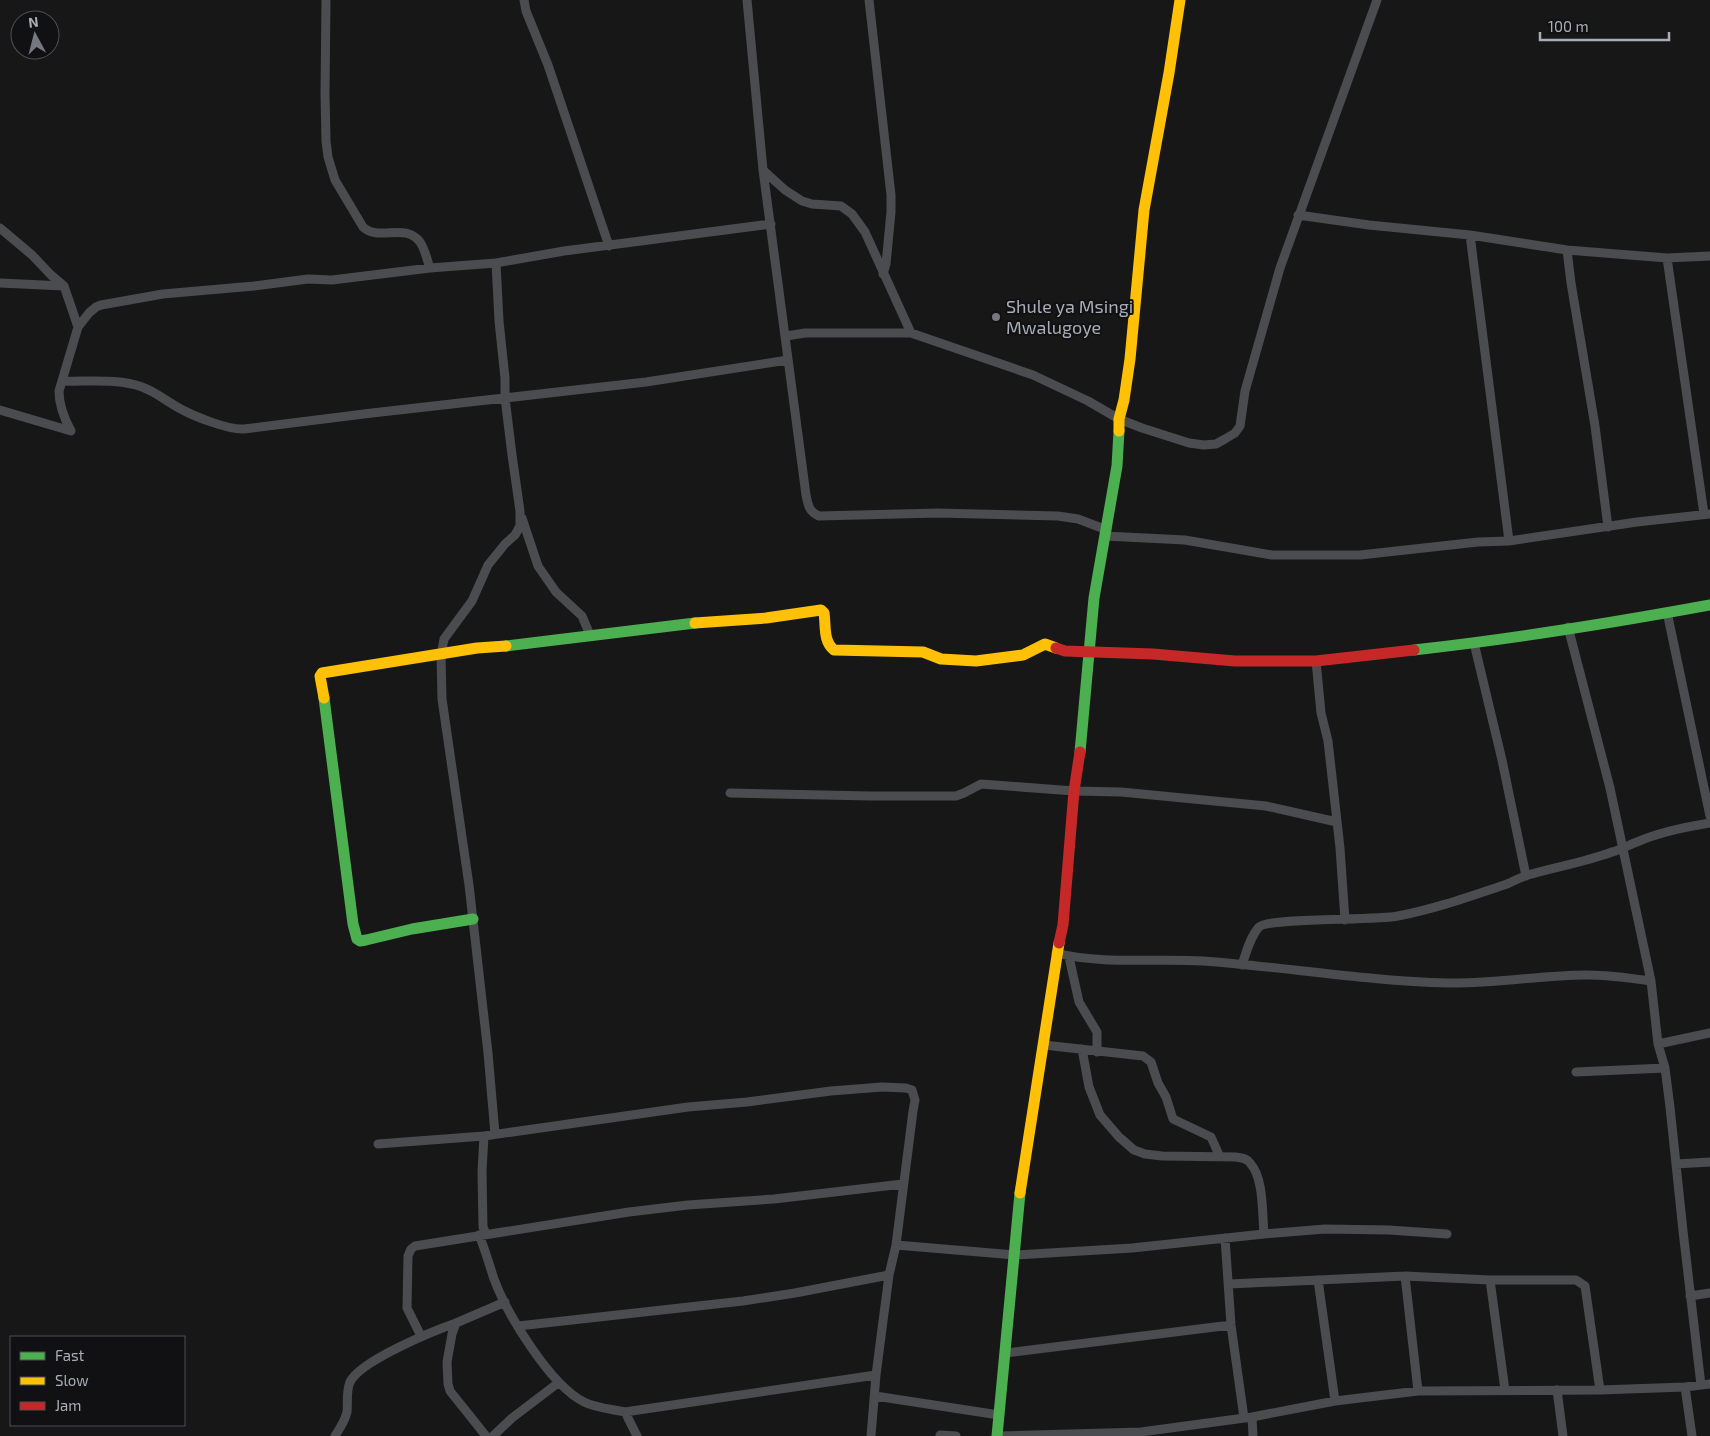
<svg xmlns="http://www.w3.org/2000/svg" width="1710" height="1436" viewBox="0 0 1710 1436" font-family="'Exo 2',sans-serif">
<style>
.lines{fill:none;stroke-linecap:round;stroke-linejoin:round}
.street{stroke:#4b4c50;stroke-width:9}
.fast{stroke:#4caf50;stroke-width:11}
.slow{stroke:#ffc107;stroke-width:11}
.jam{stroke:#c62828;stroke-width:11}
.poi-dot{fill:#757880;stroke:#111113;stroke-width:2}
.labels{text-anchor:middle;stroke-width:4;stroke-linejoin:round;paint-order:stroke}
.poi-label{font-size:18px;fill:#a8adb8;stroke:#111113;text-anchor:start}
</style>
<rect width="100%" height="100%" fill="#171717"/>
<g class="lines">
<!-- street -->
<path class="street" d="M326 0 325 94 326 141 328 157 335 180 363 227C379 242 405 222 420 242 425 249 427 260 430 268
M524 0 526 11 548 65 609 246
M747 0 763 170 806 495C808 505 809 512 819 516L938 513 1058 516 1078 519 1107 530
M869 0 891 195V212L886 264 883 274
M763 170 785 190 802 201 812 204 841 206 852 214 865 232 911 333
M1298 215 1369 225 1470 235 1567 250 1667 258 1710 256
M0 228 32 255 51 275 64 286 78 327
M1470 235 1509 541
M1567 250 1571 283 1595 426 1608 527
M1667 258 1704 514
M0 283 64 286
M786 336 805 333H911L1033 375 1088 401 1119 419 1142 428 1189 443 1204 445 1216 444 1225 439 1235 433 1240 426 1245 391 1280 268 1377 0
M62 381C88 382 118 378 142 387 156 392 166 401 179 408 193 416 228 430 244 429L372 413 646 382 788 360
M0 410 71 431
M71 431C64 418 59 406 59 391L78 327 89 313 96 307 101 305 163 294 254 286 308 279 332 280 430 268 496 263 564 251 771 224
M522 518 538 566 556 592 582 616 590 635
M1105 536 1185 540 1272 555H1360L1478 542 1509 541 1637 522 1710 514
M1667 612 1710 816
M1568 627 1610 788 1651 981 1658 1044 1665 1068 1670 1107 1683 1231 1701 1385
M1474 643 1502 760 1526 876
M1316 661 1321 713 1328 741 1340 848 1345 920
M730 793 872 796H956L964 793 981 784 1074 791 1121 792 1266 806 1337 822
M1056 953C1104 965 1155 958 1203 961 1285 967 1366 981 1448 983 1494 984 1541 975 1587 975 1609 975 1630 978 1651 981
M1069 957 1079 1002 1097 1032V1052
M1242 965C1246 953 1250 937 1259 927 1270 917 1374 921 1398 916 1435 909 1471 896 1507 884 1514 881 1521 877 1528 875 1556 867 1585 862 1612 852 1621 850 1628 845 1637 842 1660 832 1685 827 1710 823
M1658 1044 1710 1033
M1044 1045 1143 1056 1151 1062 1158 1083 1166 1097 1173 1119 1211 1137 1220 1157
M1082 1049 1089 1087 1100 1115 1119 1137 1134 1150 1145 1154 1162 1156 1236 1157C1241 1158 1247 1158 1250 1163 1264 1178 1262 1213 1264 1234
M1576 1072 1665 1068
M495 1134 488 1053 469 885 442 699 441 655 444 639 472 601 488 565 505 544 515 535 520 526V511L512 455 505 398V378L499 321 496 263
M484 1136 482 1171 483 1227 486 1234
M378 1144 484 1136 688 1107 747 1102 831 1091 882 1087 906 1088 912 1090 915 1100 913 1111 896 1245 889 1275 876 1375 871 1436
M1676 1164 1710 1162
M479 1235C485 1249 489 1264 494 1279 507 1314 550 1385 584 1402 596 1408 611 1409 625 1412L876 1375
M1225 1238 1231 1325 1244 1418
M896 1245 1015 1255 1132 1248 1264 1234 1325 1229 1389 1230 1447 1234
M1405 1276 1418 1391
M1318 1280 1335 1401
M1490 1280 1505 1390
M1229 1284 1405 1276 1490 1280H1576L1585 1286 1600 1390
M1690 1296 1710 1293
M518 1326 743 1301 795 1293 889 1275
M421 1336 407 1308 408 1256 411 1249 415 1246 629 1212 688 1205 774 1199 903 1184
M1006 1353 1231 1325
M1685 1387 1692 1436
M1557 1390 1563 1436
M875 1396 999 1415
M625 1412 637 1436
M1252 1417 1253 1436
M940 1435 956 1436
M335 1436C340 1428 345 1421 347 1412 348 1402 346 1391 350 1382 360 1361 433 1331 456 1323
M486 1436 450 1391 448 1384 447 1362 452 1334 456 1323 505 1302
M493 1436 512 1418 558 1383
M1000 1436 1141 1432 1252 1417 1335 1401 1418 1391 1600 1390 1685 1387 1710 1384"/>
<!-- fast -->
<path class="fast" d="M506 646 695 623
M1414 650C1513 639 1612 623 1710 605
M324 698 353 924 357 939 360 941 366 940 412 929 473 919
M1080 752 1094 598 1117 466 1119 431
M997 1436 1020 1193"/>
<!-- slow -->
<path class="slow" d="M1119 431V419L1124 400 1130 359 1144 210 1169 73 1180 0
M695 623 766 618 821 610 824 613C826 626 823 641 834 650L923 652 941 659 976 661 1023 655 1045 644 1056 648
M324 698 320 676 322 673 477 648 506 646
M1020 1193 1059 943"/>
<!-- jam -->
<path class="jam" d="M1056 648 1065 651 1153 654 1235 661H1316L1414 650
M1059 943 1063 925 1074 791 1080 752"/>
</g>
<!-- markers -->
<circle class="poi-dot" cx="996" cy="317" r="5"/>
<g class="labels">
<!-- poi labels -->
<g class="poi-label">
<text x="1006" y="313">Shule ya Msingi<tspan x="1006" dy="21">Mwalugoye</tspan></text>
</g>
</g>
<!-- legend -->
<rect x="10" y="1336" width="175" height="90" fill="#111113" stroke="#4d4f55"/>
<rect x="20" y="1352" width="25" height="8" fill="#4caf50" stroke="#4d4f55"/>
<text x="55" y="1361" font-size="15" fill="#a8adb8">Fast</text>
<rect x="20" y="1377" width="25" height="8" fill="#ffc107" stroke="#4d4f55"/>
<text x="55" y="1386" font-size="15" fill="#a8adb8">Slow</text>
<rect x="20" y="1402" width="25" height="8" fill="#c62828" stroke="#4d4f55"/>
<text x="55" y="1411" font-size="15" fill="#a8adb8">Jam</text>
<!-- north arrow -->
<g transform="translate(35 35) rotate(353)"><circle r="24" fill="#111113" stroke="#4d4f55"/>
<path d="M0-4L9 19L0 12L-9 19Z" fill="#757880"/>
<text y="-8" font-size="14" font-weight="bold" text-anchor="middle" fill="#a8adb8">N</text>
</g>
<!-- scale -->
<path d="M1540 32v8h129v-8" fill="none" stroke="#a8adb8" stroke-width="2.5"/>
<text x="1548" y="32" font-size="15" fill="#a8adb8" stroke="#111113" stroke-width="4" paint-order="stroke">100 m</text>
</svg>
